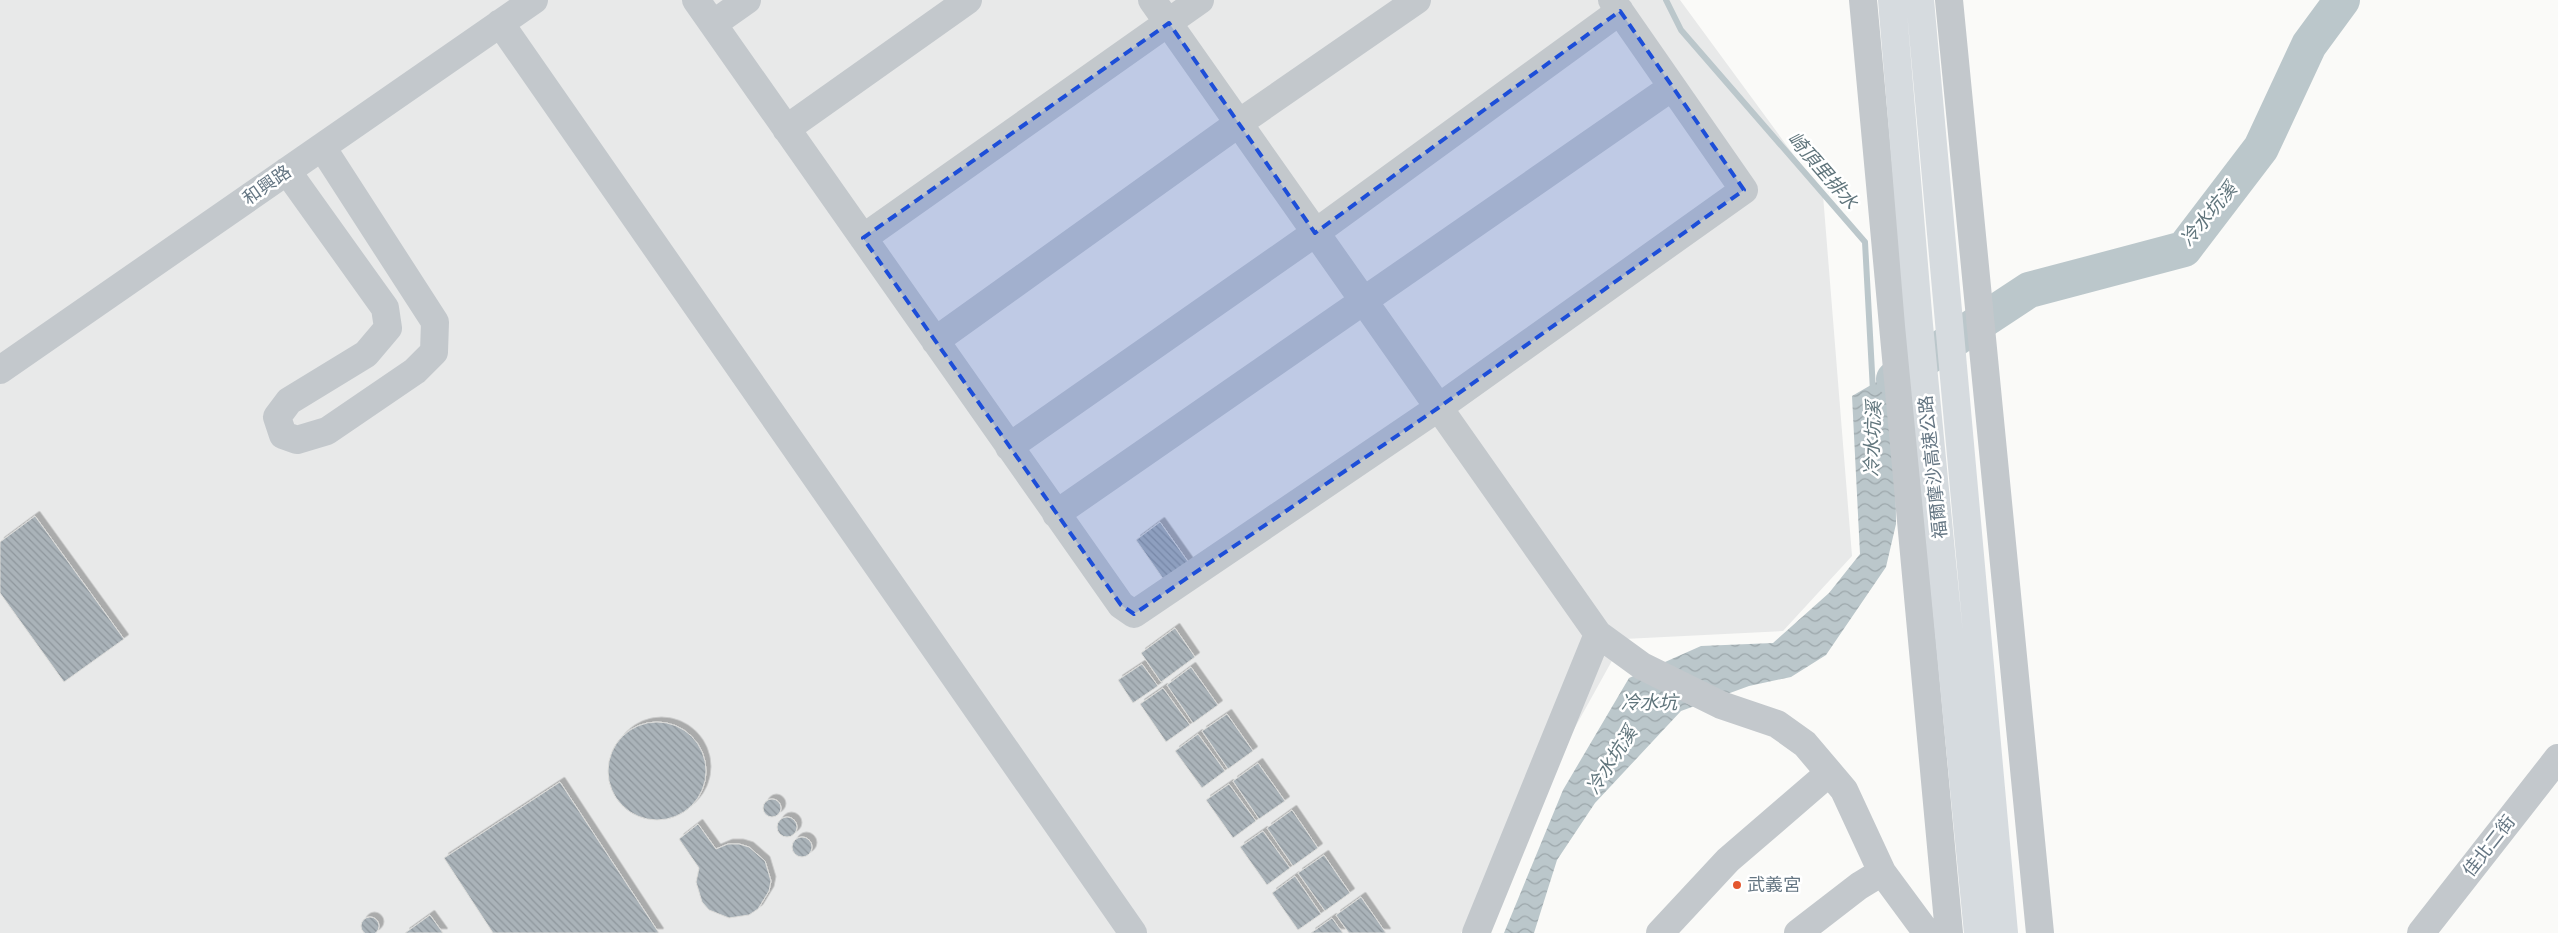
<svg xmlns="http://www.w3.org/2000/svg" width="2558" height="933" viewBox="0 0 2558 933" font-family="Commissioner,'Noto Sans TC',sans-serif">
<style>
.built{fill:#e8e9e9}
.water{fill:url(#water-waves)}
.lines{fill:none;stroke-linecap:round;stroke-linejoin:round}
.stream{stroke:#bbc7cb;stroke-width:6}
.river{stroke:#bbc7cb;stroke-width:36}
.building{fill:url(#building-back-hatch);stroke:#dcdcda;filter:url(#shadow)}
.minor{stroke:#c3c8cc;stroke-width:28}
.highway{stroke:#d6dbdf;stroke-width:28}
.marked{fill:#1d4ed8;fill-opacity:0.2;stroke:#1d4ed8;stroke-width:4;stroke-dasharray:10 6;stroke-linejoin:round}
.poi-dot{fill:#e4572e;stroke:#fff;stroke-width:2}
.labels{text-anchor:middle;stroke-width:5;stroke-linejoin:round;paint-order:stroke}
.street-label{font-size:18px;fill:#657683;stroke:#fff}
.poi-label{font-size:18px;fill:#657683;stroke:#fff;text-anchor:start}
.water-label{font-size:19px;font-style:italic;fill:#60757c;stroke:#fff}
</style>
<defs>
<pattern id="water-waves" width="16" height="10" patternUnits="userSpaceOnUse" patternTransform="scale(1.25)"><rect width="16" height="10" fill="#bbc7cb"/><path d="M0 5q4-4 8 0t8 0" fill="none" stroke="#9ca6aa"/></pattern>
<pattern id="building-back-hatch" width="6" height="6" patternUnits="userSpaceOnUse" patternTransform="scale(1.25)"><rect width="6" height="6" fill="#aab3b9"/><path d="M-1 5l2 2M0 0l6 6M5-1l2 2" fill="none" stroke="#8e969c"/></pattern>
<filter id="shadow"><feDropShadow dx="4.5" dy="-4.5" stdDeviation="0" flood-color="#0004"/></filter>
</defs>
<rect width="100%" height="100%" fill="#fafaf8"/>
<!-- built -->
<path class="built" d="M0 0H1680L1823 195 1852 556 1783 631 1624 639 1461 933H0Z"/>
<!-- water -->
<path class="water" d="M1890 374 1895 400 1896 524 1886 567 1826 655 1791 677 1749 686 1681 711 1595 803 1557 860 1534 933H1504L1563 790 1629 678 1701 646 1773 643 1829 593 1860 554 1852 396Z"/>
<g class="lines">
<!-- stream -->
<path class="stream" d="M1666 0 1681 30 1865 242 1873 391"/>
<!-- river -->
<path class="river" d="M1894 379 2029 290 2184 249 2261 148 2309 45 2342 0"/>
</g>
<!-- building -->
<path class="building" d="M35 516 124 639 64 682 0 593V542Z
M1160 522 1189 563 1164 580 1136 540Z
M1175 628 1195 657 1161 682 1141 653Z
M1142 664 1158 686 1133 703 1118 680Z
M1191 667 1218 705 1193 723 1167 685Z
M1163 688 1190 725 1166 742 1140 704Z
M1227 714 1253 751 1228 769 1202 731Z
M608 771a49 49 0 1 1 98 0a49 49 0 1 1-98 0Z
M1198 734 1225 771 1202 788 1175 751Z
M1258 763 1285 801 1259 819 1233 781Z
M560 782 659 933H493L444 858Z
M1229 784 1256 821 1233 838 1206 800Z
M763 808a9 9 0 1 1 18 0a9 9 0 1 1-18 0Z
M1292 810 1318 848 1293 866 1267 828Z
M777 827a10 10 0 1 1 20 0a10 10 0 1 1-20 0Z
M698 824 716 849 728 844H739L749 847 765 861 771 881 769 891 758 909 749 915 729 918 709 910 702 902 696 882 699 868 679 839Z
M1263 831 1290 868 1267 885 1240 847Z
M792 847a10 10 0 1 1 20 0a10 10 0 1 1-20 0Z
M1324 855 1350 893 1325 911 1298 873Z
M1295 876 1321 914 1298 930 1272 893Z
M1361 897 1386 933H1349L1336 915Z
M430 915 443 933H405Z
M361 926a9 9 0 1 1 18 0a9 9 0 1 1-18 0Z
M1332 918 1343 933H1311Z"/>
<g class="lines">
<!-- minor -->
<path class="minor" d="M696 0 1121 605 1134 614 1438 408 1744 190 1612 0
M1152 0 1598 634 1642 666 1721 705 1777 724 1805 744 1844 790 1882 872 1927 933
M1863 0 1949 933
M1949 0 2040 933
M500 23 1133 933
M713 24 747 0
M786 129 968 0
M287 171 385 308 388 328 366 354 289 401 277 417 283 435 297 440 327 431 415 371 434 352 435 322 322 147
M863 238 1200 0
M935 341 1239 123 1417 0
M0 370 534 0
M1009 447 1315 233 1620 11
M1056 514 1672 87
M1476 933 1598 634
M1660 933 1728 860 1829 773
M1798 933 1859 886 1882 872
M2421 933 2558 758"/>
<!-- highway -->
<path class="highway" d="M1892 0 1919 325 1978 933
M1920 0 2004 933"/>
</g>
<!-- marked area -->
<path class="marked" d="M1620 11 1744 190 1438 408 1134 614 1121 605 863 238 1169 23 1315 233Z"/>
<!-- markers -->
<circle class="poi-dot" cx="1737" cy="885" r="5"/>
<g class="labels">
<!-- street labels -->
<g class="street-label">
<text transform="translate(267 185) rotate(-35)" y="6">和興路</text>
<text transform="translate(1933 467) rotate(-96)" y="6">福爾摩沙高速公路</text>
<text transform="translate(2489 846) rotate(-52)" y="6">佳北二街</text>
</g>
<!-- poi labels -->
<g class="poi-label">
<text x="1747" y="891">武義宮</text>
</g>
<!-- water labels -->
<g class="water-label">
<text transform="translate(1823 170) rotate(49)" y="7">崎頂里排水</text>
<text transform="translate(2208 214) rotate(-50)" y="7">冷水坑溪</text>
<text transform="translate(1872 439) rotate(-88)" y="7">冷水坑溪</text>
<text x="1649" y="709">冷水坑</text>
<text transform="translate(1611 760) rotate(-57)" y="7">冷水坑溪</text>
</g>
</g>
</svg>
